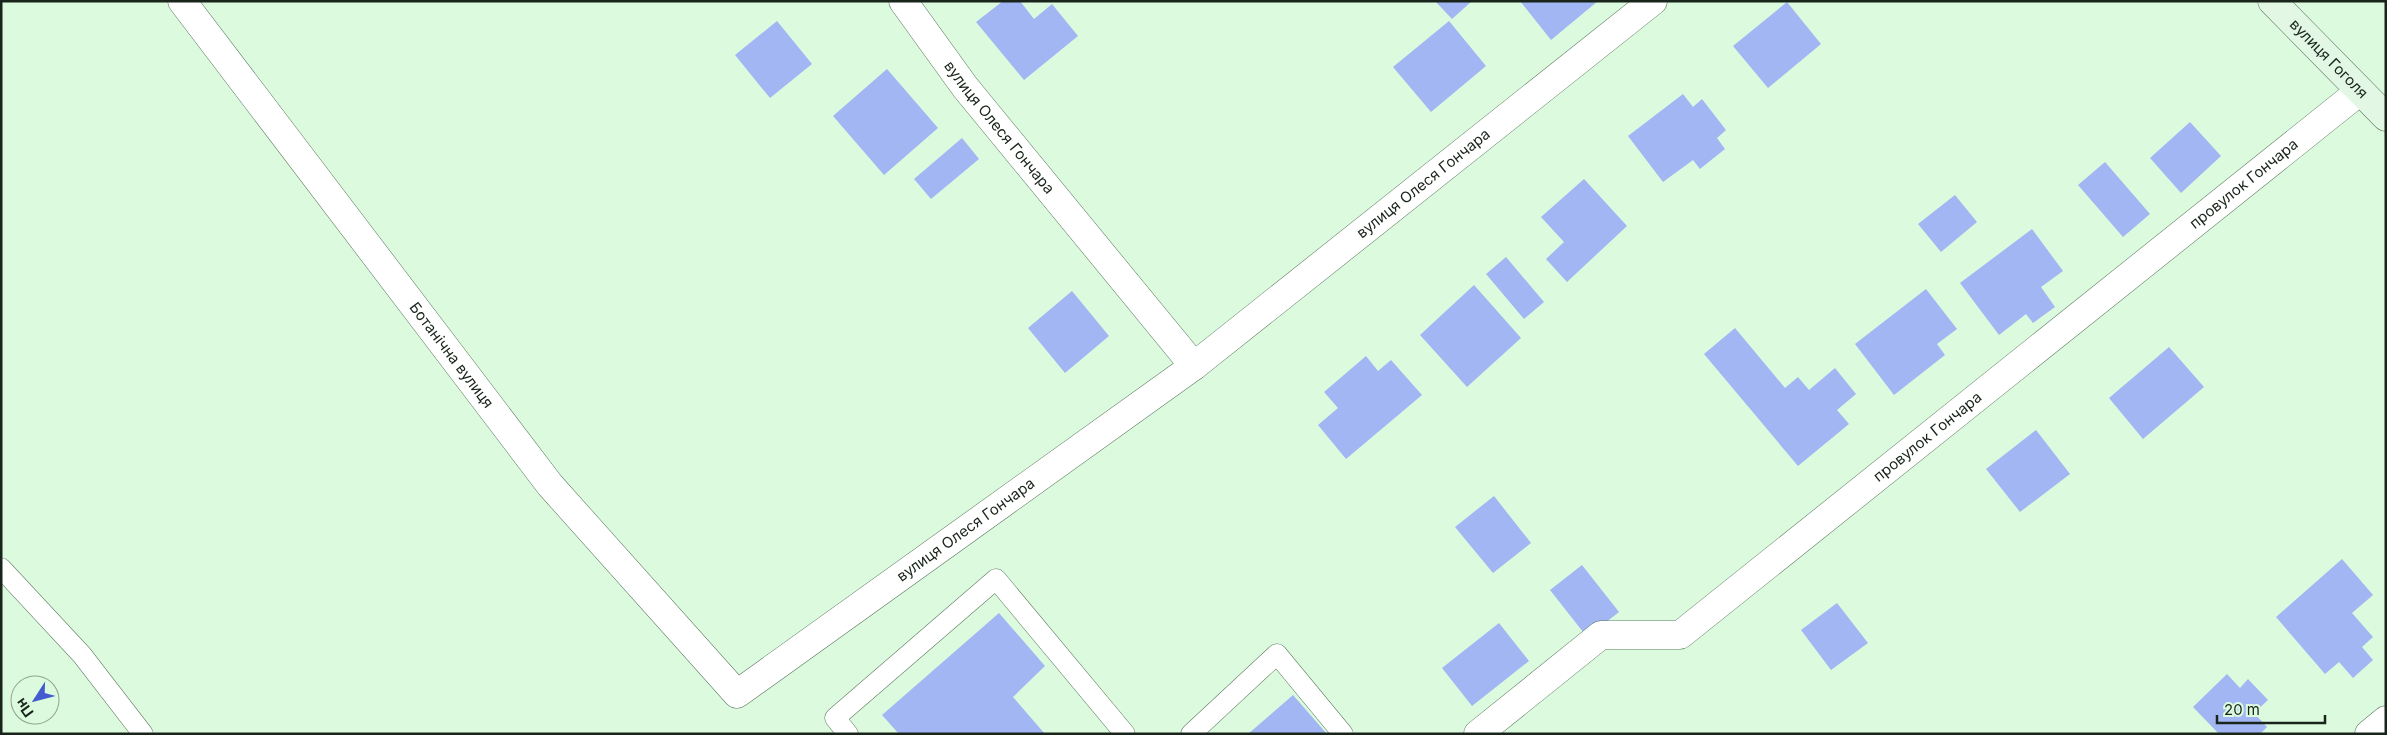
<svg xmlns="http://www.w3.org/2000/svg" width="2387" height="735" viewBox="0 0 2387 735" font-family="Inter,sans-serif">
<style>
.building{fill:#a2b6f4}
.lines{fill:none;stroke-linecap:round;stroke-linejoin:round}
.lane-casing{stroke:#5e7960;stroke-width:21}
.street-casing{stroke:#5e7960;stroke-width:29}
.secondary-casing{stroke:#5e7960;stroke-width:29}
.lane{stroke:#fff;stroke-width:20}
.street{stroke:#fff;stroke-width:28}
.secondary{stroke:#e2f8e5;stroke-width:28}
.labels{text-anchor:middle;stroke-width:4;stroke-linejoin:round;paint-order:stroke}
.street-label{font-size:15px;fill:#19241a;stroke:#dcfade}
</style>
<rect width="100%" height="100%" fill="#dcfade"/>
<!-- building -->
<path class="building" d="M1003 1H1020L1034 19 1052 4 1078 36 1024 80 976 22Z
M1435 1H1472L1452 19Z
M1520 1H1598L1551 40Z
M1787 2 1821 44 1768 88 1733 46Z
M777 21 812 64 770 98 735 55Z
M1449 21 1486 66 1431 112 1393 67Z
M887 69 938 128 884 175 833 116Z
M1683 94 1693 107 1702 99 1726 130 1717 138 1725 149 1700 169 1693 160 1663 182 1628 136Z
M2190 122 2221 156 2181 193 2150 158Z
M962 138 979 159 931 199 914 179Z
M2105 162 2150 214 2123 237 2078 185Z
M1584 179 1627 226 1567 282 1546 259 1564 242 1541 217Z
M1955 195 1977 222 1941 252 1918 224Z
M2032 229 2063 271 2041 287 2055 307 2033 323 2026 314 1999 335 1960 283Z
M1506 257 1544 302 1524 319 1486 274Z
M1474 285 1521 338 1467 387 1420 335Z
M1926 289 1957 329 1937 344 1945 355 1894 395 1855 344Z
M1072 291 1109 336 1065 373 1028 328Z
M1735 328 1785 388 1798 377 1809 390 1835 368 1856 394 1837 410 1849 424 1798 466 1704 354Z
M2169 347 2204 387 2143 439 2109 398Z
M1366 356 1378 371 1391 360 1422 395 1346 459 1318 425 1338 408 1324 392Z
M2036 430 2070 474 2020 512 1986 469Z
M1494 496 1531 543 1493 573 1455 527Z
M2342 559 2373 595 2352 613 2373 637 2362 647 2373 660 2353 678 2339 662 2325 674 2276 617Z
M1582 565 1619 612 1587 637 1550 590Z
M1837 603 1868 643 1831 670 1801 630Z
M999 613 1045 666 1013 697 1045 734H899L882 715Z
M1499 623 1529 661 1472 706 1442 668Z
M2227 674 2240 688 2248 679 2268 700 2254 713 2267 727 2260 734H2219L2193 707Z
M1293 695 1327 734H1248Z"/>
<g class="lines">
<defs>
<path id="lane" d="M1 568 82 655 143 734
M848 734 835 718 996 579 1125 734
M1191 734 1277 654 1343 734"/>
<g id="street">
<path id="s1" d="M182 1 550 485 737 694 1194 366 1653 1"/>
<path id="s2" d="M903 1 965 87 1194 366"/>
<path id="s3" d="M1478 734 1601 635H1680L2360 91"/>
<path d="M2369 734 2386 720"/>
</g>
<g id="secondary">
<path id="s4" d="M2272 1 2386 117"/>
</g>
</defs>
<!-- lane casing -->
<use href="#lane" class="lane-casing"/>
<!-- street casing -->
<use href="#street" class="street-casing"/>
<!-- secondary casing -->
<use href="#secondary" class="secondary-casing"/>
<!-- lane -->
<use href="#lane" class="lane"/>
<!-- street -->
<use href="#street" class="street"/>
<!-- secondary -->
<use href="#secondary" class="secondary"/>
</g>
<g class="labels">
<!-- street labels -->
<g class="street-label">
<text dy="5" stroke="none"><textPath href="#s4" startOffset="81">вулиця Гоголя</textPath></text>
<text dy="5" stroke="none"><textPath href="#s2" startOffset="159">вулиця Олеся Гончара</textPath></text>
<text dy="5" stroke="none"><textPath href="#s1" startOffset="1744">вулиця Олеся Гончара</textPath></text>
<text dy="5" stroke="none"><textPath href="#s3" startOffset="959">провулок Гончара</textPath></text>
<text dy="5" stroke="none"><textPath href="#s1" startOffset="445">Ботанічна вулиця</textPath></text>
<text dy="5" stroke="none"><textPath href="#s3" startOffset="554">провулок Гончара</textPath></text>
<text dy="5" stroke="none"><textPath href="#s1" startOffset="1170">вулиця Олеся Гончара</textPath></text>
</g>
</g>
<!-- border -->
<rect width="2387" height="735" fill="none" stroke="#19241a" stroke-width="5"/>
<!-- north arrow -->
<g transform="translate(35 700) rotate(234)"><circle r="24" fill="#dcfade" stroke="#8ea490"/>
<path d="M0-4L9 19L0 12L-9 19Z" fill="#445bcf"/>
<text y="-8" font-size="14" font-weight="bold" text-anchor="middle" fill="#19241a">Пн</text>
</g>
<!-- scale -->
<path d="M2217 715v8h108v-8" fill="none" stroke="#19241a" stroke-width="2.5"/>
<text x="2224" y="715" font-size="15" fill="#19241a" stroke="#dcfade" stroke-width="4" paint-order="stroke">20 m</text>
</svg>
